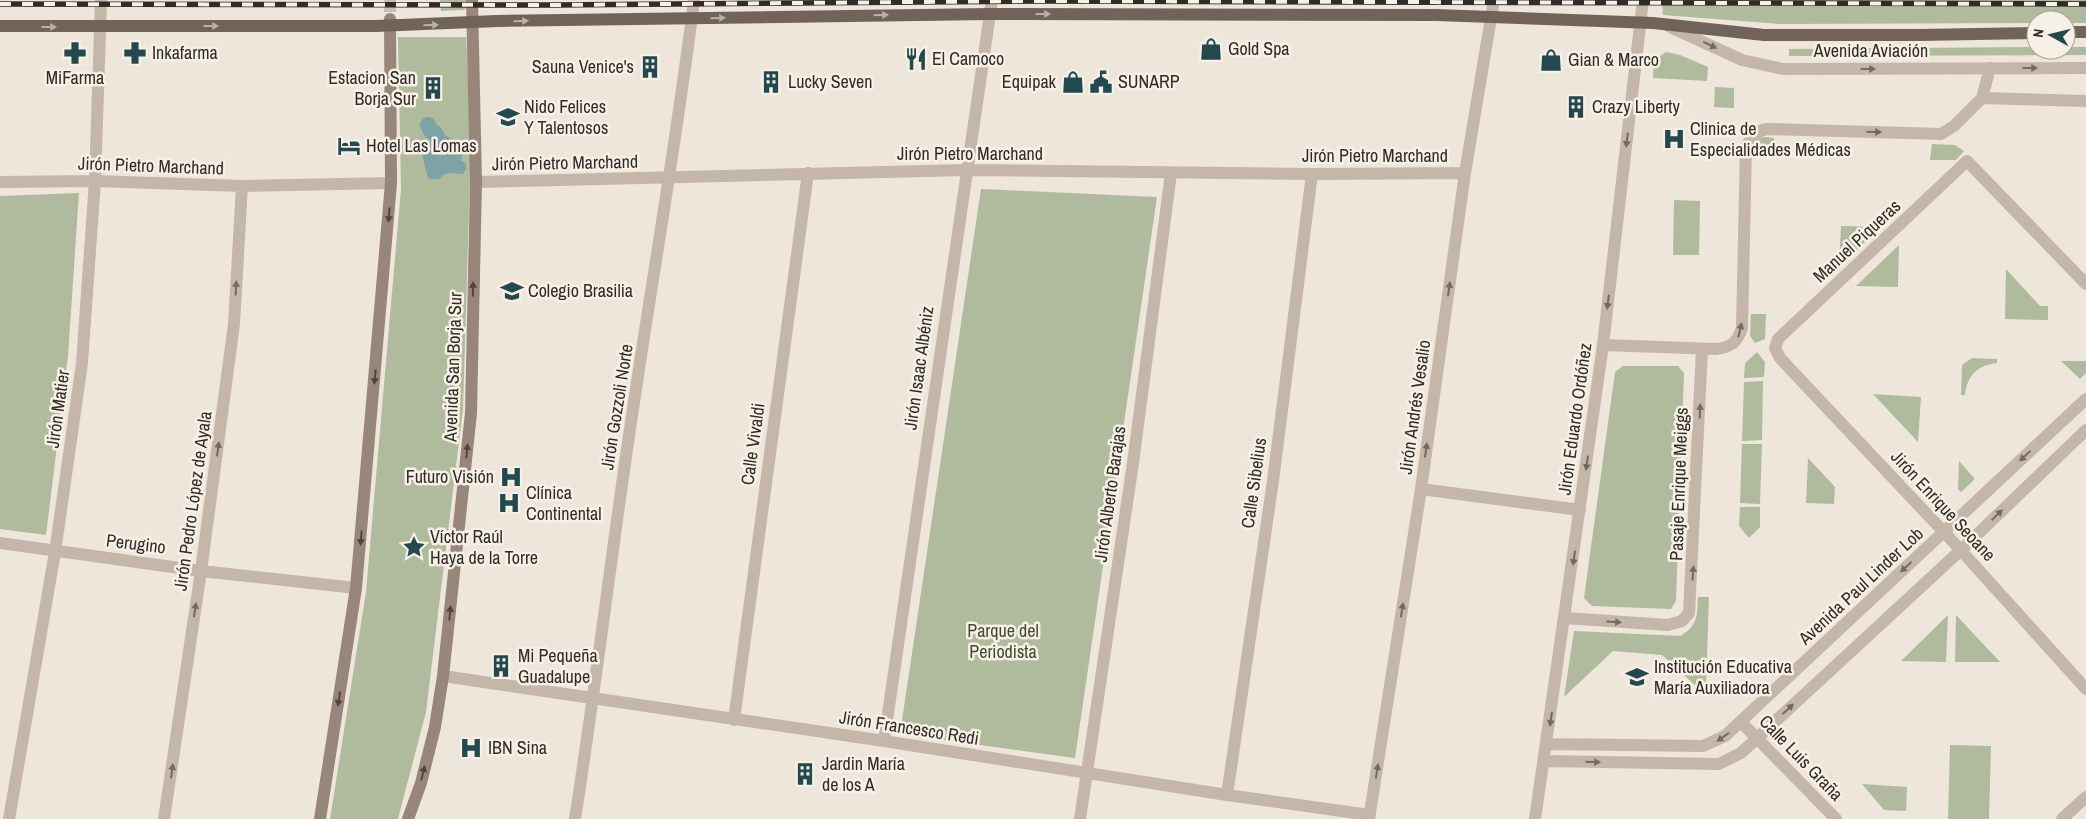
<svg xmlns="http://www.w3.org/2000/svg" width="2086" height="819" viewBox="0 0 2086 819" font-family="'Archivo Narrow',sans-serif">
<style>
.green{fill:#afbb9c}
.water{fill:#7da3a7}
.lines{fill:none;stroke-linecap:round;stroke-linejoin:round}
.canal{stroke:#7da3a7;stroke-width:16}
.secondary-tunnel{stroke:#c8c1b6;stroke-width:12;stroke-dasharray:12 6;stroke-linecap:butt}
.minor{stroke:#c4b6a8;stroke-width:12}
.secondary{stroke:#978679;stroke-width:12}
.primary{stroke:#72635a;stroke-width:12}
.rail-casing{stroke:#322b27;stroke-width:5.5}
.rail{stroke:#f6f0e6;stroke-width:4;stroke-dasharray:11;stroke-linecap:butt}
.oneway{fill:#bbb1a7}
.oneway2{fill:#746a61}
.oneway3{fill:#504640}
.labels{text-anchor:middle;stroke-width:5;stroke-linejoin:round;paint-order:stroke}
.poi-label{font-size:18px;fill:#322b27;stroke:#f6f0e6;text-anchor:start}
.street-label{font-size:18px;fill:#322b27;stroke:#f6f0e6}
.park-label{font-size:18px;fill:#404d2e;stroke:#f6f0e6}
</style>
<rect width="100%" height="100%" fill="#eee6da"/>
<!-- green -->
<path class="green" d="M440 0H466V8L464 10 441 11Z
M1662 0H2086V23H2066V20H2036V23L1781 24 1663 15Z
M398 37H466L470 114V177L463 409 426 712 398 819H330L366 592 401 189Z
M2036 47V50H2066V47H2086V55L1789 56V49Z
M1666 52 1680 55 1708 67 1707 81 1653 78 1654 60Z
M1715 87 1734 88V108L1714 107Z
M1764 137 1774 138V146L1769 149 1767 154 1754 153C1755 146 1755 139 1764 137Z
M1932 144 1955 145 1964 151 1956 160H1930Z
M981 189 1157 197 1075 758 900 734Z
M79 193 68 356 46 535 0 529V196Z
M1674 200 1700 201 1699 255H1673Z
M1841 226 1881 227 1839 266Z
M1899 245 1898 287 1856 286Z
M2006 269 2040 306H2048V320L2005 319Z
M1751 314H1766L1765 339 1755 343 1750 336Z
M1757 352 1765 362 1764 377 1744 378 1745 363Z
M1972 358 1997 359V363C1977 365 1967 376 1965 395H1961L1962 365Z
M2061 361H2086V373L2080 379Z
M1623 366H1678L1684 373 1676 601 1671 609 1592 606 1584 598 1615 372Z
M1763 381 1762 440 1742 441 1744 382Z
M1873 394 1921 397 1918 442Z
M1742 444H1762L1760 504 1740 503Z
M1808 458 1835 487 1834 504 1806 503Z
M1959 461 1975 479 1961 492 1958 489Z
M1740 507H1760V527L1749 538 1739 526Z
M1698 597H1709L1706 685 1696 686 1662 655 1613 651 1564 697 1574 631 1681 636C1698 624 1697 617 1698 597Z
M1948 615 1946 662 1901 661Z
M1956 615 2000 662H1955Z
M1950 745 1991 746 1989 819H1948Z
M1862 784 1907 787 1906 811 1884 810Z"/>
<!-- water -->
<path class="water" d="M444 155 456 157 466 164V169L463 174C452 174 447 170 439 179H430L427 176 428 171 437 168 438 156Z"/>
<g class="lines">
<!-- canal -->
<path class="canal" d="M428 125 431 131 435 133 439 141 453 149 454 157
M434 170 431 157 439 141"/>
<!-- secondary-tunnel -->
<path class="secondary-tunnel" d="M390 0V19"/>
<!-- minor -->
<path class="minor" d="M1668 26 1742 60 1783 69 2086 68
M1982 98 2086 101
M0 182 95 181 242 186 391 183
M476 182 966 170 1312 174 1465 173
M2086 284 1967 161 1778 339 1775 348 1780 358 1957 546 2086 689
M1603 345 1716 349C1731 347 1737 343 1742 328L1746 147C1751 137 1756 131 1767 129L1941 134 1954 126 1982 98 1990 68
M1421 489 1580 510
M0 543 201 571 356 588
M1565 618 1668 625 1682 621 1689 613 1702 349
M443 676 884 741 1227 795 1370 815
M734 720 808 173
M1741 722 1836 819
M884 741 992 0
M1547 744 1703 746 1725 736 2086 399
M1545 761 1719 764 1741 753 1961 550 2086 430
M1227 795 1273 481 1312 174
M9 819 55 552 82 363 95 181 101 0
M164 819 201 571 234 324 242 186
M575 819C595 692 610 564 629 436 650 291 676 146 694 0
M1080 819 1133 463 1171 173
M1369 819 1421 489 1465 173 1494 0
M1535 819 1603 345 1643 0
M2062 819 2086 797"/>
<!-- secondary -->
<path class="secondary" d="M320 819 356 588 391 183 390 19
M408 819 421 783 435 727 443 676 471 413 476 182 472 0"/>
<!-- primary -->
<path class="primary" d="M0 26H376L497 21 989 14 1436 15 1653 23 1764 35H1919L2036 33
M2066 32H2086"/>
<defs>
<path id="rail" d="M0 4 554 5 1037 1 2086 4"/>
</defs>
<!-- rail casing -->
<use href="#rail" class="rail-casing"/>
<!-- rail -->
<use href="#rail" class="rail"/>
</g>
<!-- one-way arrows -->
<defs><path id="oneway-solid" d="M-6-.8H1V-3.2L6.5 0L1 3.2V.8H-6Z" transform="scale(1.25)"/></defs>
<g class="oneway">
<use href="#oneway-solid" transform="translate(1043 14)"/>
<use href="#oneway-solid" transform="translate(881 15) rotate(-1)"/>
<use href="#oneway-solid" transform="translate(718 18) rotate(-1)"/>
<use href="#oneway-solid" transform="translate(521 21) rotate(-1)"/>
<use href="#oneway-solid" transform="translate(431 25) rotate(-2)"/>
<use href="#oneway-solid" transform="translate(211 26)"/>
<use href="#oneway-solid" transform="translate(49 27)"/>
</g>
<g class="oneway2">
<use href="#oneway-solid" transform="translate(1710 45) rotate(25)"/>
<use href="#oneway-solid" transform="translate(2030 68)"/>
<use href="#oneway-solid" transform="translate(1868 69)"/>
<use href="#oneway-solid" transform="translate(1874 132) rotate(2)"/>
<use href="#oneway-solid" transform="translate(1627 140) rotate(97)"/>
<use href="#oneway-solid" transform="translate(236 288) rotate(-87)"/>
<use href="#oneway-solid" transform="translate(1449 289) rotate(-82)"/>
<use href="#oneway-solid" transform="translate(1608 302) rotate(97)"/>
<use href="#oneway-solid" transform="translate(1740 330) rotate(-77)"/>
<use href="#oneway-solid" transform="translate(1700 411) rotate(-88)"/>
<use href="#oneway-solid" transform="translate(218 449) rotate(-82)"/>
<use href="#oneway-solid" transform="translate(1426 450) rotate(-82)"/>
<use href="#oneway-solid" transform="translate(2025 456) rotate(137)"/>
<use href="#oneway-solid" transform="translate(1587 463) rotate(98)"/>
<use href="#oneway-solid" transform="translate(1997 515) rotate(-44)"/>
<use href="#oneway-solid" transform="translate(1574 558) rotate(98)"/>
<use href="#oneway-solid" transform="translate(1906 567) rotate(137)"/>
<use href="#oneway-solid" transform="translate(1693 573) rotate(-87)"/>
<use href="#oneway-solid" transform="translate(195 610) rotate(-82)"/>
<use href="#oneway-solid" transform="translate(1402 610) rotate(-81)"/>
<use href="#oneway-solid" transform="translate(1614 622) rotate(4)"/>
<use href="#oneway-solid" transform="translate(1788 709) rotate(-43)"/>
<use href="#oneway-solid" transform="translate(1551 719) rotate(98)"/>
<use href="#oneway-solid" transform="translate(1723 737) rotate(145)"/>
<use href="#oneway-solid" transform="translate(1593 762) rotate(1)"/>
<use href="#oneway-solid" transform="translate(172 771) rotate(-82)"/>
<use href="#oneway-solid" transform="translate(1377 771) rotate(-81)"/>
</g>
<g class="oneway3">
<use href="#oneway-solid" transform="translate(389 215) rotate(95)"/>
<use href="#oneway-solid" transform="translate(473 289) rotate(-89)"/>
<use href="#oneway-solid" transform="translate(375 377) rotate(95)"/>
<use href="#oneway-solid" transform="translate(467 451) rotate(-84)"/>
<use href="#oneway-solid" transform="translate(361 538) rotate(95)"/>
<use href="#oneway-solid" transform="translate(450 613) rotate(-84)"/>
<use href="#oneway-solid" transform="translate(339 699) rotate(99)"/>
<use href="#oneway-solid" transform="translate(423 773) rotate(-76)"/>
</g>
<!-- icons -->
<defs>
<symbol id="shop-bare" viewBox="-9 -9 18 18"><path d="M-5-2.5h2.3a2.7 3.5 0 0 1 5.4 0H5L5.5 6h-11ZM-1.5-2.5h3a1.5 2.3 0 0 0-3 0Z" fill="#22494e" stroke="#f6f0e6" stroke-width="2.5" paint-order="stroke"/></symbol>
<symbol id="pharmacy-bare" viewBox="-9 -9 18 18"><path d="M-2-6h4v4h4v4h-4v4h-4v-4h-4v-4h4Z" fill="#22494e" stroke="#f6f0e6" stroke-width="2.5" paint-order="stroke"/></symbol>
<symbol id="restaurant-bare" viewBox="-9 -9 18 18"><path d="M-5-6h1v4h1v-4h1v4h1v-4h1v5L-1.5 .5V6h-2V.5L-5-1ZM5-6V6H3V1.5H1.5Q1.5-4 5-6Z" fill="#22494e" stroke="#f6f0e6" stroke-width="2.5" paint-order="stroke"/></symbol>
<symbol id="building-bare" viewBox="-9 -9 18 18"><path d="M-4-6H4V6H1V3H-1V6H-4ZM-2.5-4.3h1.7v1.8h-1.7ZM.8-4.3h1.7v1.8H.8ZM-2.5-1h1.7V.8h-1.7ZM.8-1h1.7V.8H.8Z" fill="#22494e" stroke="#f6f0e6" stroke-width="2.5" paint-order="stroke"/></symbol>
<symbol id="civic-bare" viewBox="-9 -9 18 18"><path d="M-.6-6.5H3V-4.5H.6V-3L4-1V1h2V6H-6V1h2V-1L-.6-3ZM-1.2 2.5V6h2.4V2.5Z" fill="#22494e" stroke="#f6f0e6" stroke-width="2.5" paint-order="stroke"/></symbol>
<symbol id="school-bare" viewBox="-9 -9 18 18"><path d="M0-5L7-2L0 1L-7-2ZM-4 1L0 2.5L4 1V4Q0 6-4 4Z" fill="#22494e" stroke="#f6f0e6" stroke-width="2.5" paint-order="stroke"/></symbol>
<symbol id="hospital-bare" viewBox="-9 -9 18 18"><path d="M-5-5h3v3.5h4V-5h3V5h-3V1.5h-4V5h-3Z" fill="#22494e" stroke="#f6f0e6" stroke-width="2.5" paint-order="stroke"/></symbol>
<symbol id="hotel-bare" viewBox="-9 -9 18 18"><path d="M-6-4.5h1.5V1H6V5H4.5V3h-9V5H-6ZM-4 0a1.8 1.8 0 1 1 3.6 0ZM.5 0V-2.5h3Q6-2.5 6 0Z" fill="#22494e" stroke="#f6f0e6" stroke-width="2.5" paint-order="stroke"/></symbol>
<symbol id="sight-bare" viewBox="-9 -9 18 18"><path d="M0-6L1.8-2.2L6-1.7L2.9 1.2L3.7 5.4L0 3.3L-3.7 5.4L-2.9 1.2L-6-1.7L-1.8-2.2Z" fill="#22494e" stroke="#f6f0e6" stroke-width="2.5" paint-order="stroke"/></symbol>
</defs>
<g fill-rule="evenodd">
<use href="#shop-bare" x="1195" y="33" width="32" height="32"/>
<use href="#pharmacy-bare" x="59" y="37" width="32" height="32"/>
<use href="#pharmacy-bare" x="119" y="37" width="32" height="32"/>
<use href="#restaurant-bare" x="900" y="43" width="32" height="32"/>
<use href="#shop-bare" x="1535" y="44" width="32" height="32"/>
<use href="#building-bare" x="634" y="51" width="32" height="32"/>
<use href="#building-bare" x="755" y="66" width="32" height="32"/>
<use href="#shop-bare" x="1057" y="66" width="32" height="32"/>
<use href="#civic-bare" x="1085" y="66" width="32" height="32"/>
<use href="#building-bare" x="417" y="72" width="32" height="32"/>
<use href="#building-bare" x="1560" y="91" width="32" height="32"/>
<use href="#school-bare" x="492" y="101" width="32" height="32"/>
<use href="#hospital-bare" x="1658" y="123" width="32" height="32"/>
<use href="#hotel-bare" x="333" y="130" width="32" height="32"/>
<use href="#school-bare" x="496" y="275" width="32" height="32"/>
<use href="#hospital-bare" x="495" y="461" width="32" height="32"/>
<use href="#hospital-bare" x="493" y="487" width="32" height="32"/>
<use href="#sight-bare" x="398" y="531" width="32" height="32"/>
<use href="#building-bare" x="485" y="650" width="32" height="32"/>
<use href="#school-bare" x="1621" y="661" width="32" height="32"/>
<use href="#hospital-bare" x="455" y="732" width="32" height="32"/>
<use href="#building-bare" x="789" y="758" width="32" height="32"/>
</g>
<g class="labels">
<!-- poi labels -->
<g class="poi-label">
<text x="1228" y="55">Gold Spa</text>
<text x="152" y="59">Inkafarma</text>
<text x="932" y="65">El Camoco</text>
<text x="1568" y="66">Gian &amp; Marco</text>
<text x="634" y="73" text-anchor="end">Sauna Venice's</text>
<text x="75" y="84" text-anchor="middle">MiFarma</text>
<text x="416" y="84" text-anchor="end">Estacion San<tspan x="416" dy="21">Borja Sur</tspan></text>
<text x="788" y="88">Lucky Seven</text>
<text x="1056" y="88" text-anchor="end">Equipak</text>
<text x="1118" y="88">SUNARP</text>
<text x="524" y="113">Nido Felices<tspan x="524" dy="21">Y Talentosos</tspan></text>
<text x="1592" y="113">Crazy Liberty</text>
<text x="1690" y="135">Clinica de<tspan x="1690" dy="21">Especialidades Médicas</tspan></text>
<text x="366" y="152">Hotel Las Lomas</text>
<text x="528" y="297">Colegio Brasilia</text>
<text x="494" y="483" text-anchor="end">Futuro Visión</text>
<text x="526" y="499">Clínica<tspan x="526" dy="21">Continental</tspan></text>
<text x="430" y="543">Víctor Raúl<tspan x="430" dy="21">Haya de la Torre</tspan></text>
<text x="518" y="662">Mi Pequeña<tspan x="518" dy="21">Guadalupe</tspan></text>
<text x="1654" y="673">Institución Educativa<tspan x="1654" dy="21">María Auxiliadora</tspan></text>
<text x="488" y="754">IBN Sina</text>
<text x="822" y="770">Jardin María<tspan x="822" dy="21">de los A</tspan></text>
</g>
<!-- street labels -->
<g class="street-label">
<text x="1871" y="57">Avenida Aviación</text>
<text x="970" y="160">Jirón Pietro Marchand</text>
<text x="1375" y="162">Jirón Pietro Marchand</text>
<text transform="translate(565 163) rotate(-1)" y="6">Jirón Pietro Marchand</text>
<text transform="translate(151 166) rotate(2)" y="6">Jirón Pietro Marchand</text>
<text transform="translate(1857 241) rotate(-43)" y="6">Manuel Piqueras</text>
<text transform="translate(453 367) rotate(-88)" y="6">Avenida San Borja Sur</text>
<text transform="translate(919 368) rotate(-82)" y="6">Jirón Isaac Albéniz</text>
<text transform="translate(617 407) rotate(-81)" y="6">Jirón Gozzoli Norte</text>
<text transform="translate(1415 407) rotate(-82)" y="6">Jirón Andrés Vesalio</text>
<text transform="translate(58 409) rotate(-82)" y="6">Jirón Matier</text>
<text transform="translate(1575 419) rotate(-82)" y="6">Jirón Eduardo Ordóñez</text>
<text transform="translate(753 444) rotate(-82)" y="6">Calle Vivaldi</text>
<text transform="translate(1254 483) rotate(-82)" y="6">Calle Sibelius</text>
<text transform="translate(1679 484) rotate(-88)" y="6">Pasaje Enrique Meiggs</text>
<text transform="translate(1110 494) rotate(-82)" y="6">Jirón Alberto Barajas</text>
<text transform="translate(193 501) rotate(-82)" y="6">Jirón Pedro López de Ayala</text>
<text transform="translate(1943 506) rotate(47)" y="6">Jirón Enrique Seoane</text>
<text transform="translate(136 544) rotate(7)" y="6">Perugino</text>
<text transform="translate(1861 586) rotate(-43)" y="6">Avenida Paul Linder Lob</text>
<text transform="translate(909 728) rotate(9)" y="6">Jirón Francesco Redi</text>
<text transform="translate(1801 758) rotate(46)" y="6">Calle Luis Graña</text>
</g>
<!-- park labels -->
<g class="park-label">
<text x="1003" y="637">Parque del<tspan x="1003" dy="21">Periodista</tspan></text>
</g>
</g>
<!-- north arrow -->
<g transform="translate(2051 35) rotate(278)"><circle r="24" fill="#f6f0e6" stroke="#a8a19a"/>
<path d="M0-4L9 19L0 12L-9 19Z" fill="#22494e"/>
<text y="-8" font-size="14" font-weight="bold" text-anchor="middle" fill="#322b27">N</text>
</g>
</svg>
